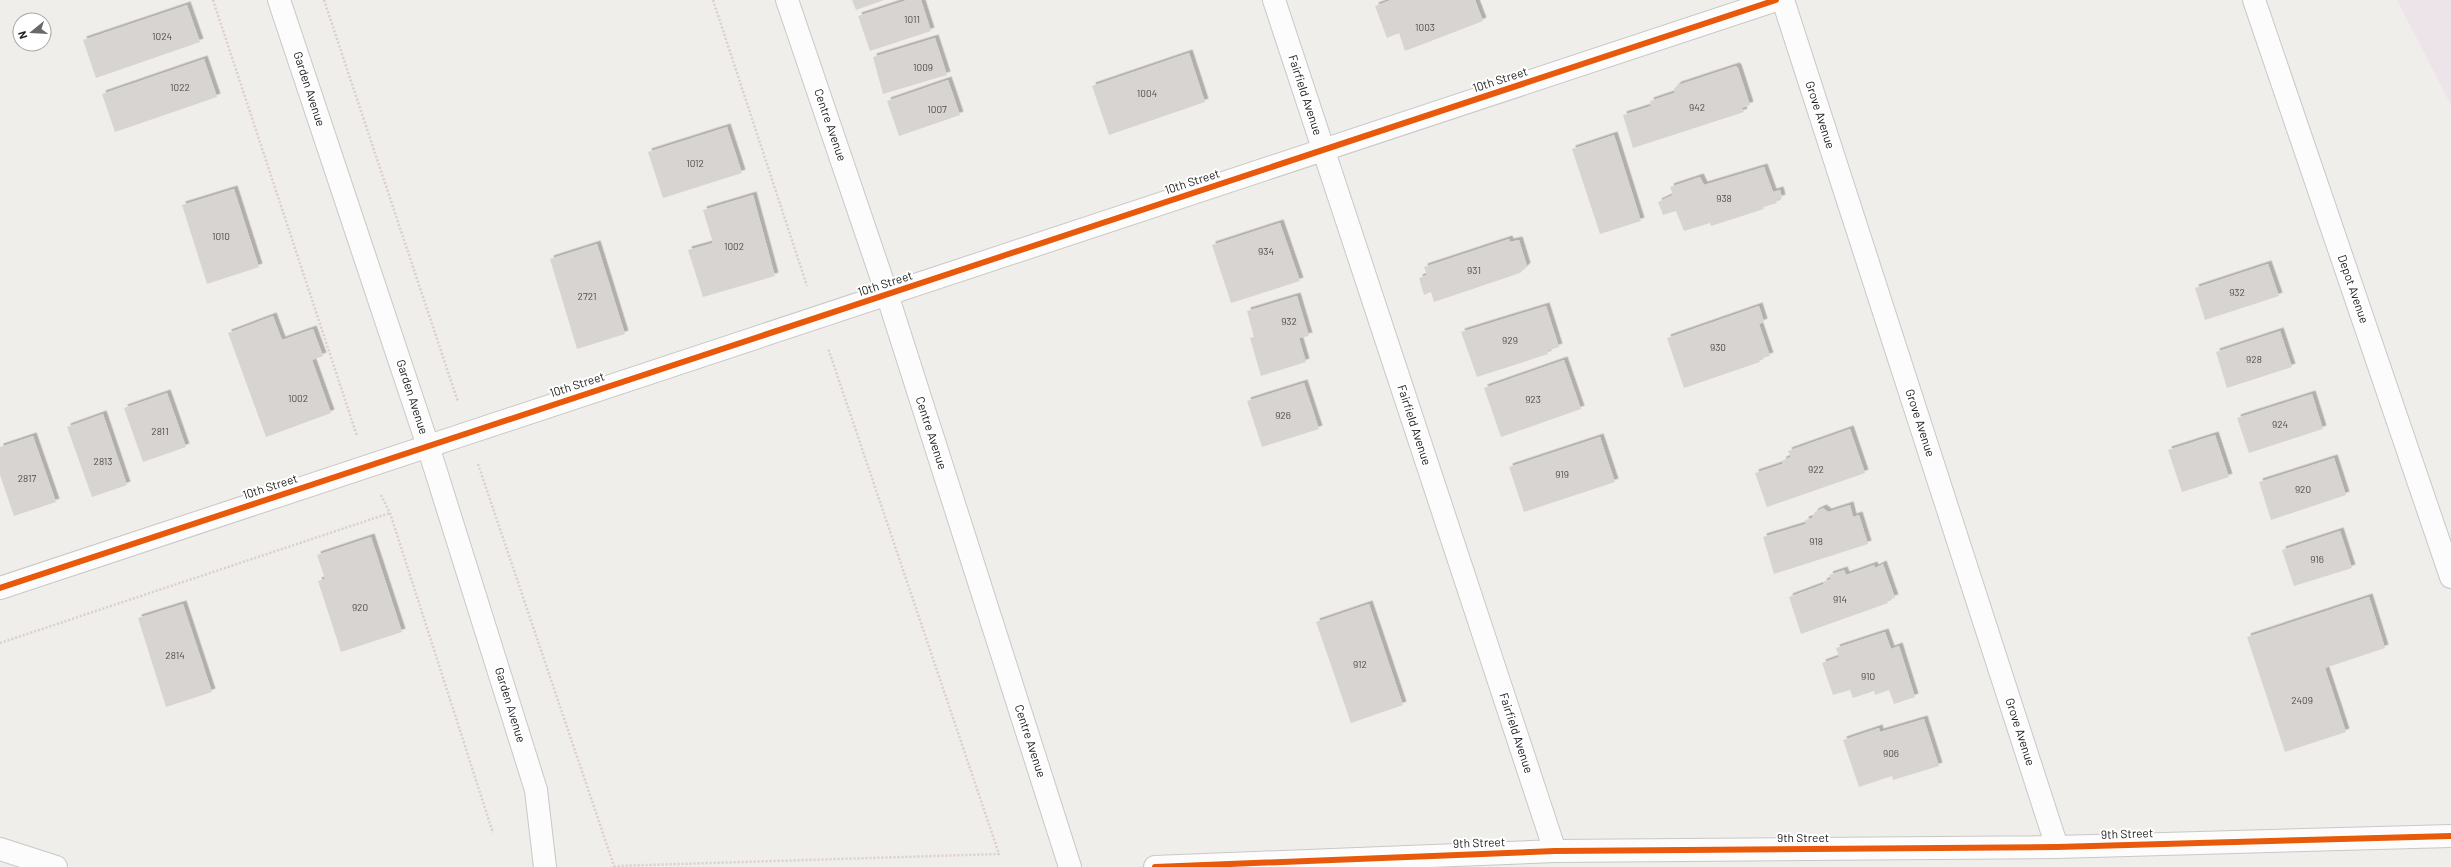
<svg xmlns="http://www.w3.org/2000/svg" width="2451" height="867" viewBox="0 0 2451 867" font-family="Barlow,sans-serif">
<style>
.railway{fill:#ede4e9}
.building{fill:#d7d4d2;filter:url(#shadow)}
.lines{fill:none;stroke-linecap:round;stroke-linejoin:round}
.minor-casing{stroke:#c9c8c7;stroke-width:24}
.path{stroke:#dccecd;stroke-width:2.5;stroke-dasharray:2 2;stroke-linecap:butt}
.minor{stroke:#fdfcfc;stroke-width:22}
.cycleway-casing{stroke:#fff;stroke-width:8}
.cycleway{stroke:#e8590c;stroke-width:6}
.labels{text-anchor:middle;stroke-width:4;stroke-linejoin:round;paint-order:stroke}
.number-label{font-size:10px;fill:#4f4e4e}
.street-label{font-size:12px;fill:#222;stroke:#fff}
</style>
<defs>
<filter id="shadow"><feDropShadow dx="3.5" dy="-3.5" stdDeviation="0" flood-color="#0004"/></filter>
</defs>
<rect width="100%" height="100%" fill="#f0eeeb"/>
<!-- railway -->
<path class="railway" d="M2397 0H2451V105Z"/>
<!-- building -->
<path class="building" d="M852 0H884L856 10Z
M907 0H921L931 31 870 51 858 16Z
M1391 0H1475L1483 21 1405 51 1399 33 1387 38 1375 6Z
M187 5 200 42 96 78 83 40Z
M935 38 947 75 883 94 873 57Z
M1189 53 1205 102 1109 135 1092 86Z
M204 59 217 97 115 132 102 94Z
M1736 66 1738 68 1750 105 1742 108 1744 112 1633 148 1623 115 1651 106 1650 101 1674 93V89L1678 85Z
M948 80 960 115 899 136 887 101Z
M727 127 742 173 663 198 648 152Z
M1614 135 1641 221 1600 234 1572 149Z
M1764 167 1773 192 1780 190 1782 198 1776 200 1777 203 1763 207 1764 209 1711 226 1710 223 1684 231 1676 211 1663 215 1658 202 1673 195 1670 187 1700 177 1704 185Z
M234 189 259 267 207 284 182 205Z
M753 195 775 276 703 297 688 250 713 243 703 210Z
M1280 223 1300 281 1231 303 1212 245Z
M1509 239 1510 242 1519 240 1527 266 1520 273 1434 302 1431 292 1424 295 1419 278 1427 275 1424 267Z
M597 244 625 334 577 349 550 259Z
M2268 264 2279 296 2205 320 2195 288Z
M1297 296 1309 336 1299 338 1306 362 1261 376 1250 338 1254 337 1247 311Z
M1546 306 1559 347 1547 351 1548 354 1477 377 1461 332Z
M1759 306 1764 322 1759 324 1770 356 1759 359 1760 362 1684 388 1667 338Z
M273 316 282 340 313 329 323 356 312 360 331 413 266 437 228 333Z
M2280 331 2292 367 2227 388 2216 352Z
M1564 360 1581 409 1501 437 1484 388Z
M1304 383 1319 429 1262 447 1247 401Z
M167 393 186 447 143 462 124 408Z
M2312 394 2323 429 2249 453 2237 418Z
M103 414 127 485 92 497 67 427Z
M1850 429 1865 473 1767 507 1755 473 1782 464 1783 460 1791 457 1788 451Z
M2215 435 2229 477 2182 492 2168 450Z
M33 436 56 502 14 516 0 475V447Z
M1600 437 1615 482 1524 512 1509 467Z
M2334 458 2346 495 2271 520 2259 482Z
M1850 505 1853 517 1859 515 1868 544 1774 574 1763 537 1806 524 1805 520 1812 518 1815 512 1823 508 1828 512Z
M2340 531 2352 568 2294 586 2282 550Z
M371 537 402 632 341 652 318 581 325 579 317 555Z
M1883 564 1895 598 1887 600 1888 603 1801 634 1789 597 1824 584 1823 582 1831 579 1829 575 1844 570 1846 575 1874 565 1875 568Z
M2369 597 2385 648 2325 668 2346 732 2285 752 2247 637Z
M183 604 212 692 166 707 138 618Z
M1369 604 1403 705 1351 723 1316 622Z
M1885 632 1891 649 1899 646 1915 697 1894 704 1889 690 1875 695 1874 691 1853 698 1850 690 1833 695 1822 663 1839 657 1836 648Z
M1924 719 1939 766 1893 780 1892 776 1859 787 1843 740 1879 728 1880 732Z"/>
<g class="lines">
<defs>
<path id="minor" d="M279 0 428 446 536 790 545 867
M787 0 887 294 1070 867
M1274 0 1555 851
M1783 0 2057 847
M2254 0 2451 577
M0 588 1776 0
M0 849 56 867
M1155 867 1555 851 2057 847 2451 836"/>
</defs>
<!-- minor casing -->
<use href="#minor" class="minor-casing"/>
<!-- path -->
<path class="path" d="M213 0 357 436
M324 0 458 402
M713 0 807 286
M478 464 614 866 999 854 828 348
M381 495 390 513 493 833
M0 643 390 513"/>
<!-- minor -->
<use href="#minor" class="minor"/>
<defs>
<path id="cycleway" d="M0 588 1776 0
M1155 867 1555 851 2057 847 2451 836"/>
</defs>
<!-- cycleway casing -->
<use href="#cycleway" class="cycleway-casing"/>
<!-- cycleway -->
<use href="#cycleway" class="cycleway"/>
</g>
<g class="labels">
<!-- number labels -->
<g class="number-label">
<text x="912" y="23">1011</text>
<text x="1425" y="31">1003</text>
<text x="162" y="40">1024</text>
<text x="923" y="71">1009</text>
<text x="180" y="91">1022</text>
<text x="1147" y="97">1004</text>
<text x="1697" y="111">942</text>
<text x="937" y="113">1007</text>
<text x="695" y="167">1012</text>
<text x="1724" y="202">938</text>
<text x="221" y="240">1010</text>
<text x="734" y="250">1002</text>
<text x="1266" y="255">934</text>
<text x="1474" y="274">931</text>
<text x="2237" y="296">932</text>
<text x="587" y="300">2721</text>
<text x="1289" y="325">932</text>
<text x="1510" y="344">929</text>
<text x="1718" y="351">930</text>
<text x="2254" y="363">928</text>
<text x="298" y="402">1002</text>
<text x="1533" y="403">923</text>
<text x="1283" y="419">926</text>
<text x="2280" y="428">924</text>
<text x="160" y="435">2811</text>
<text x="103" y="465">2813</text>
<text x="1816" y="473">922</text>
<text x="1562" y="478">919</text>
<text x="27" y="482">2817</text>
<text x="2303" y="493">920</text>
<text x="1816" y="545">918</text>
<text x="2317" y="563">916</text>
<text x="1840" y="603">914</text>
<text x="360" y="611">920</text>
<text x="175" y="659">2814</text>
<text x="1360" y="668">912</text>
<text x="1868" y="680">910</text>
<text x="2302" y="704">2409</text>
<text x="1891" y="757">906</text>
</g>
<!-- street labels -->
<g class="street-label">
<text transform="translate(1500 80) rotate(-18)" y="4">10th Street</text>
<text transform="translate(309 89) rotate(72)" y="4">Garden Avenue</text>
<text transform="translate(1305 95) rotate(72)" y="4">Fairfield Avenue</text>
<text transform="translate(1820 115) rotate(72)" y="4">Grove Avenue</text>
<text transform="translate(830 125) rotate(71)" y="4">Centre Avenue</text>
<text transform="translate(1192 182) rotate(-18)" y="4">10th Street</text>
<text transform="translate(885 284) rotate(-18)" y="4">10th Street</text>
<text transform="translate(2353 289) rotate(71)" y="4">Depot Avenue</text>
<text transform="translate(577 385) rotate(-18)" y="4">10th Street</text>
<text transform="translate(412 397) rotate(72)" y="4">Garden Avenue</text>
<text transform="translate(1920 423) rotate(72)" y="4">Grove Avenue</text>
<text transform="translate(1414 425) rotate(72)" y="4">Fairfield Avenue</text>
<text transform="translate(931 433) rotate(72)" y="4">Centre Avenue</text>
<text transform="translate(270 487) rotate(-18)" y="4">10th Street</text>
<text transform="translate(510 705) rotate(73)" y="4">Garden Avenue</text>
<text transform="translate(2020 732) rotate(72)" y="4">Grove Avenue</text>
<text transform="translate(1516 733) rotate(72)" y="4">Fairfield Avenue</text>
<text transform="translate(1030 741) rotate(72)" y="4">Centre Avenue</text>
<text transform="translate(2127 834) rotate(-2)" y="4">9th Street</text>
<text x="1803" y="842">9th Street</text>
<text transform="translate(1479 843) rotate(-2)" y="4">9th Street</text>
</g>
</g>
<!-- north arrow -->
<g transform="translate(32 32) rotate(252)"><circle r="19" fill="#ffffff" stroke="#a7a7a7"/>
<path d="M0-3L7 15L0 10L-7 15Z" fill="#6a6968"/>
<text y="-6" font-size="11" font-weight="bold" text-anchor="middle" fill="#222222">N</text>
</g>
</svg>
